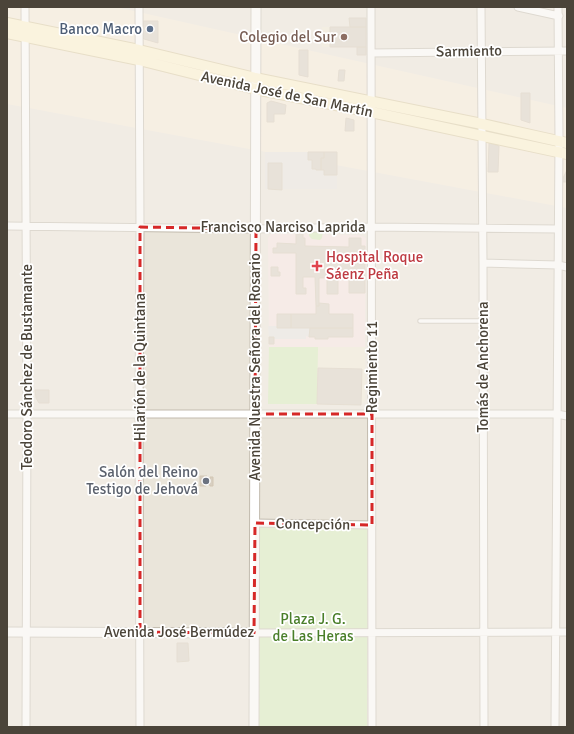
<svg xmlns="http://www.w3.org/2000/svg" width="574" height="734" viewBox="0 0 574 734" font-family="Signika,sans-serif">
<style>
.residential{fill:#eae5da}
.commercial{fill:#f7ead8}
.industrial{fill:#e6e2dd}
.education{fill:#efe8d6}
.medical{fill:#f6e3e0}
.green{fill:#d2eab5}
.parking{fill:#e5e3e0}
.building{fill:#d8cfc1;stroke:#d3c7b4}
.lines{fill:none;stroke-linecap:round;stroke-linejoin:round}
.service-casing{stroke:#c2bbae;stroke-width:5.5}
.minor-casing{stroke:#c2bbae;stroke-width:9}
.tertiary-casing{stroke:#c2bbae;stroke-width:11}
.secondary-casing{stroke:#d6c79b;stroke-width:12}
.service{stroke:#fff;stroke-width:3.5}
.minor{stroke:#fff;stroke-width:7}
.tertiary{stroke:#fff;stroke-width:9}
.secondary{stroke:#fff3cd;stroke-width:10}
.marked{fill:none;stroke:#d62828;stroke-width:3;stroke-dasharray:8 5;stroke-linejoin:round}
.service-dot{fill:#5c6f8a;stroke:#fff;stroke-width:1.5}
.education-dot{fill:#8d6e63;stroke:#fff;stroke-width:1.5}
.health-dot{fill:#e0444e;stroke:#fff;stroke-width:1.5}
.worship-dot{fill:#6b7280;stroke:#fff;stroke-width:1.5}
.labels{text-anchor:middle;stroke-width:3.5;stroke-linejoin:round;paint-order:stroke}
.service-label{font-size:15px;fill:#4e5e75;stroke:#fff;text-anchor:end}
.education-label{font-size:15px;fill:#785e54;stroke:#fff;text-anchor:end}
.street-label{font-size:15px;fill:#4b4439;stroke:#fff}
.health-label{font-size:15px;fill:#be3a42;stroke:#fff;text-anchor:start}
.worship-label{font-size:15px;fill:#5b616d;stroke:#fff;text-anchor:end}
.park-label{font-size:15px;fill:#4a7f2a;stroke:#fff}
</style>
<rect width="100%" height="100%" fill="#f6f3ec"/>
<!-- residential -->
<path class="residential" d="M7 7H567V727H7Z"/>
<!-- commercial -->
<path class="commercial" d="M7 7H116L567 108V208L7 104Z"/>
<!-- industrial -->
<path class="industrial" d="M265 152H337V189H265Z"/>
<!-- education -->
<path class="education" d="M349 18H366V47H322V27H349Z
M269 347H365V401L361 405 268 404Z"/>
<!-- medical -->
<path class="medical" d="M271 234 360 235 366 238 365 347H269L268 238Z"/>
<!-- green -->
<path class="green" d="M309 230H323L322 238 320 240 312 239 309 236Z
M269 347H318L317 404H268Z
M259 527 368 528 367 727H258Z"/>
<!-- parking -->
<path class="parking" d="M268 326H277V328H310L309 337 306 336V339H274V337H269Z"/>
<!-- building -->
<path class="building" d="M349 18H366V27H350Z
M143 21H158V43L144 39 142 37Z
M330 27H366V47H330Z
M357 47H366V55H357Z
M299 50H308V77L299 75Z
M339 70H345L344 81H338Z
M521 93H530V123L521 120Z
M271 101 286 105 285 114H274V122H267V103Z
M346 118 354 120V131H345Z
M489 143 499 146 498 172H488Z
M308 152H324V158H321V170H316V169H312V160H308Z
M324 152H337V175H324V170H321V158H324Z
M268 163H282V190L268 189Z
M567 170V182H561Z
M296 234H303V238H305V246L349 247V238H361V246H365V254H360L359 264H365V293H349V279H341V276H338V294H327V278H319V306H316L315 277H303V288H306V294H296V253H273V248H277V243L296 244Z
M271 267H278V272H280V276H271Z
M319 303 329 304V314H353V328H291V314H316V306H319Z
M277 314H291V328H277Z
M310 328H353V337H328V339H315V337H309Z
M269 337H274V344H269Z
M318 368 362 369 361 405 317 404Z
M35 390H49V403H39L36 398Z
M200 476H207V479H210V477H213V486H210L209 483H207L206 486H200Z
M177 643H188L189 661 177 662Z"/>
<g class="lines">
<defs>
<path id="service" d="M420 321H483"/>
<path id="minor" d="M25 7 27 414 26 727
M139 7 140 227 139 413 140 727
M371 7 372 727
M481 7 483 263 484 727
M518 7 559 16
M371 53 567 51
M7 226 256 229 372 227 558 229
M483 263 558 265 567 267
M7 414H557L567 416
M255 523 372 525
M254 633 567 632
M555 727 559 141 558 7"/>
<path id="tertiary" d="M7 632 254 633
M254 727 256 7"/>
<path id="secondary" d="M7 23 139 50 255 78 482 124 567 143
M7 33 139 60 255 89 371 112 567 154"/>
</defs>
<!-- service casing -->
<use href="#service" class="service-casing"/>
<!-- minor casing -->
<use href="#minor" class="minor-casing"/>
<!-- tertiary casing -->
<use href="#tertiary" class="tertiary-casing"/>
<!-- secondary casing -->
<use href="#secondary" class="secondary-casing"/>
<!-- service -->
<use href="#service" class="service"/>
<!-- minor -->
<use href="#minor" class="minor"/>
<!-- tertiary -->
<use href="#tertiary" class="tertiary"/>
<!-- secondary -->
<use href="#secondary" class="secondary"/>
</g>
<!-- marked area -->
<path d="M0 0H574V734H0ZM140 227 256 229 255 414H372V525L255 523 254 633 140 632Z" fill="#f6f3ec" fill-opacity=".55" fill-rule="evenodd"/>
<path class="marked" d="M140 227 256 229 255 414H372V525L255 523 254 633 140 632Z"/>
<!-- markers -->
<circle class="service-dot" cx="150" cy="29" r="4"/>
<circle class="education-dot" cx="344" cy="37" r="4"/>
<path class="health-dot" d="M315 260h4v4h4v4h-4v4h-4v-4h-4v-4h4z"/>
<circle class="worship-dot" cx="206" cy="481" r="4"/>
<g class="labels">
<!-- service labels -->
<g class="service-label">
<text x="142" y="34">Banco Macro</text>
</g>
<!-- education labels -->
<g class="education-label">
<text x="336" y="42">Colegio del Sur</text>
</g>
<!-- street labels -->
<g class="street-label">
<text transform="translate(469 51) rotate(-1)" y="5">Sarmiento</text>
<text transform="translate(287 94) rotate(12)" y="5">Avenida José de San Martín</text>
<text x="283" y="232">Francisco Narciso Laprida</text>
<text transform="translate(27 367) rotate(-90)" y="5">Teodoro Sánchez de Bustamante</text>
<text transform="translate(140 367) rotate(-90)" y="5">Hilarión de la Quintana</text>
<text transform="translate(255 367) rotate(-90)" y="5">Avenida Nuestra Señora del Rosario</text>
<text transform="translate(372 367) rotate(-90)" y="5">Regimiento 11</text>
<text transform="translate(483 367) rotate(-90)" y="5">Tomás de Anchorena</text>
<text transform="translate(313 524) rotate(1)" y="5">Concepción</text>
<text x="179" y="637">Avenida José Bermúdez</text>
</g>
<!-- health labels -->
<g class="health-label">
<text x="326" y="262">Hospital Roque<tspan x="326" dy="17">Sáenz Peña</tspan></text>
</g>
<!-- worship labels -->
<g class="worship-label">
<text x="198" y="477">Salón del Reino<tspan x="198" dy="17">Testigo de Jehová</tspan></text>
</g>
<!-- park labels -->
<g class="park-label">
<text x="313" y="624">Plaza J. G.<tspan x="313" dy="17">de Las Heras</tspan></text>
</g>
</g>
<!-- border -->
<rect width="574" height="734" fill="none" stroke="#4b4439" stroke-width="16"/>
</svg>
